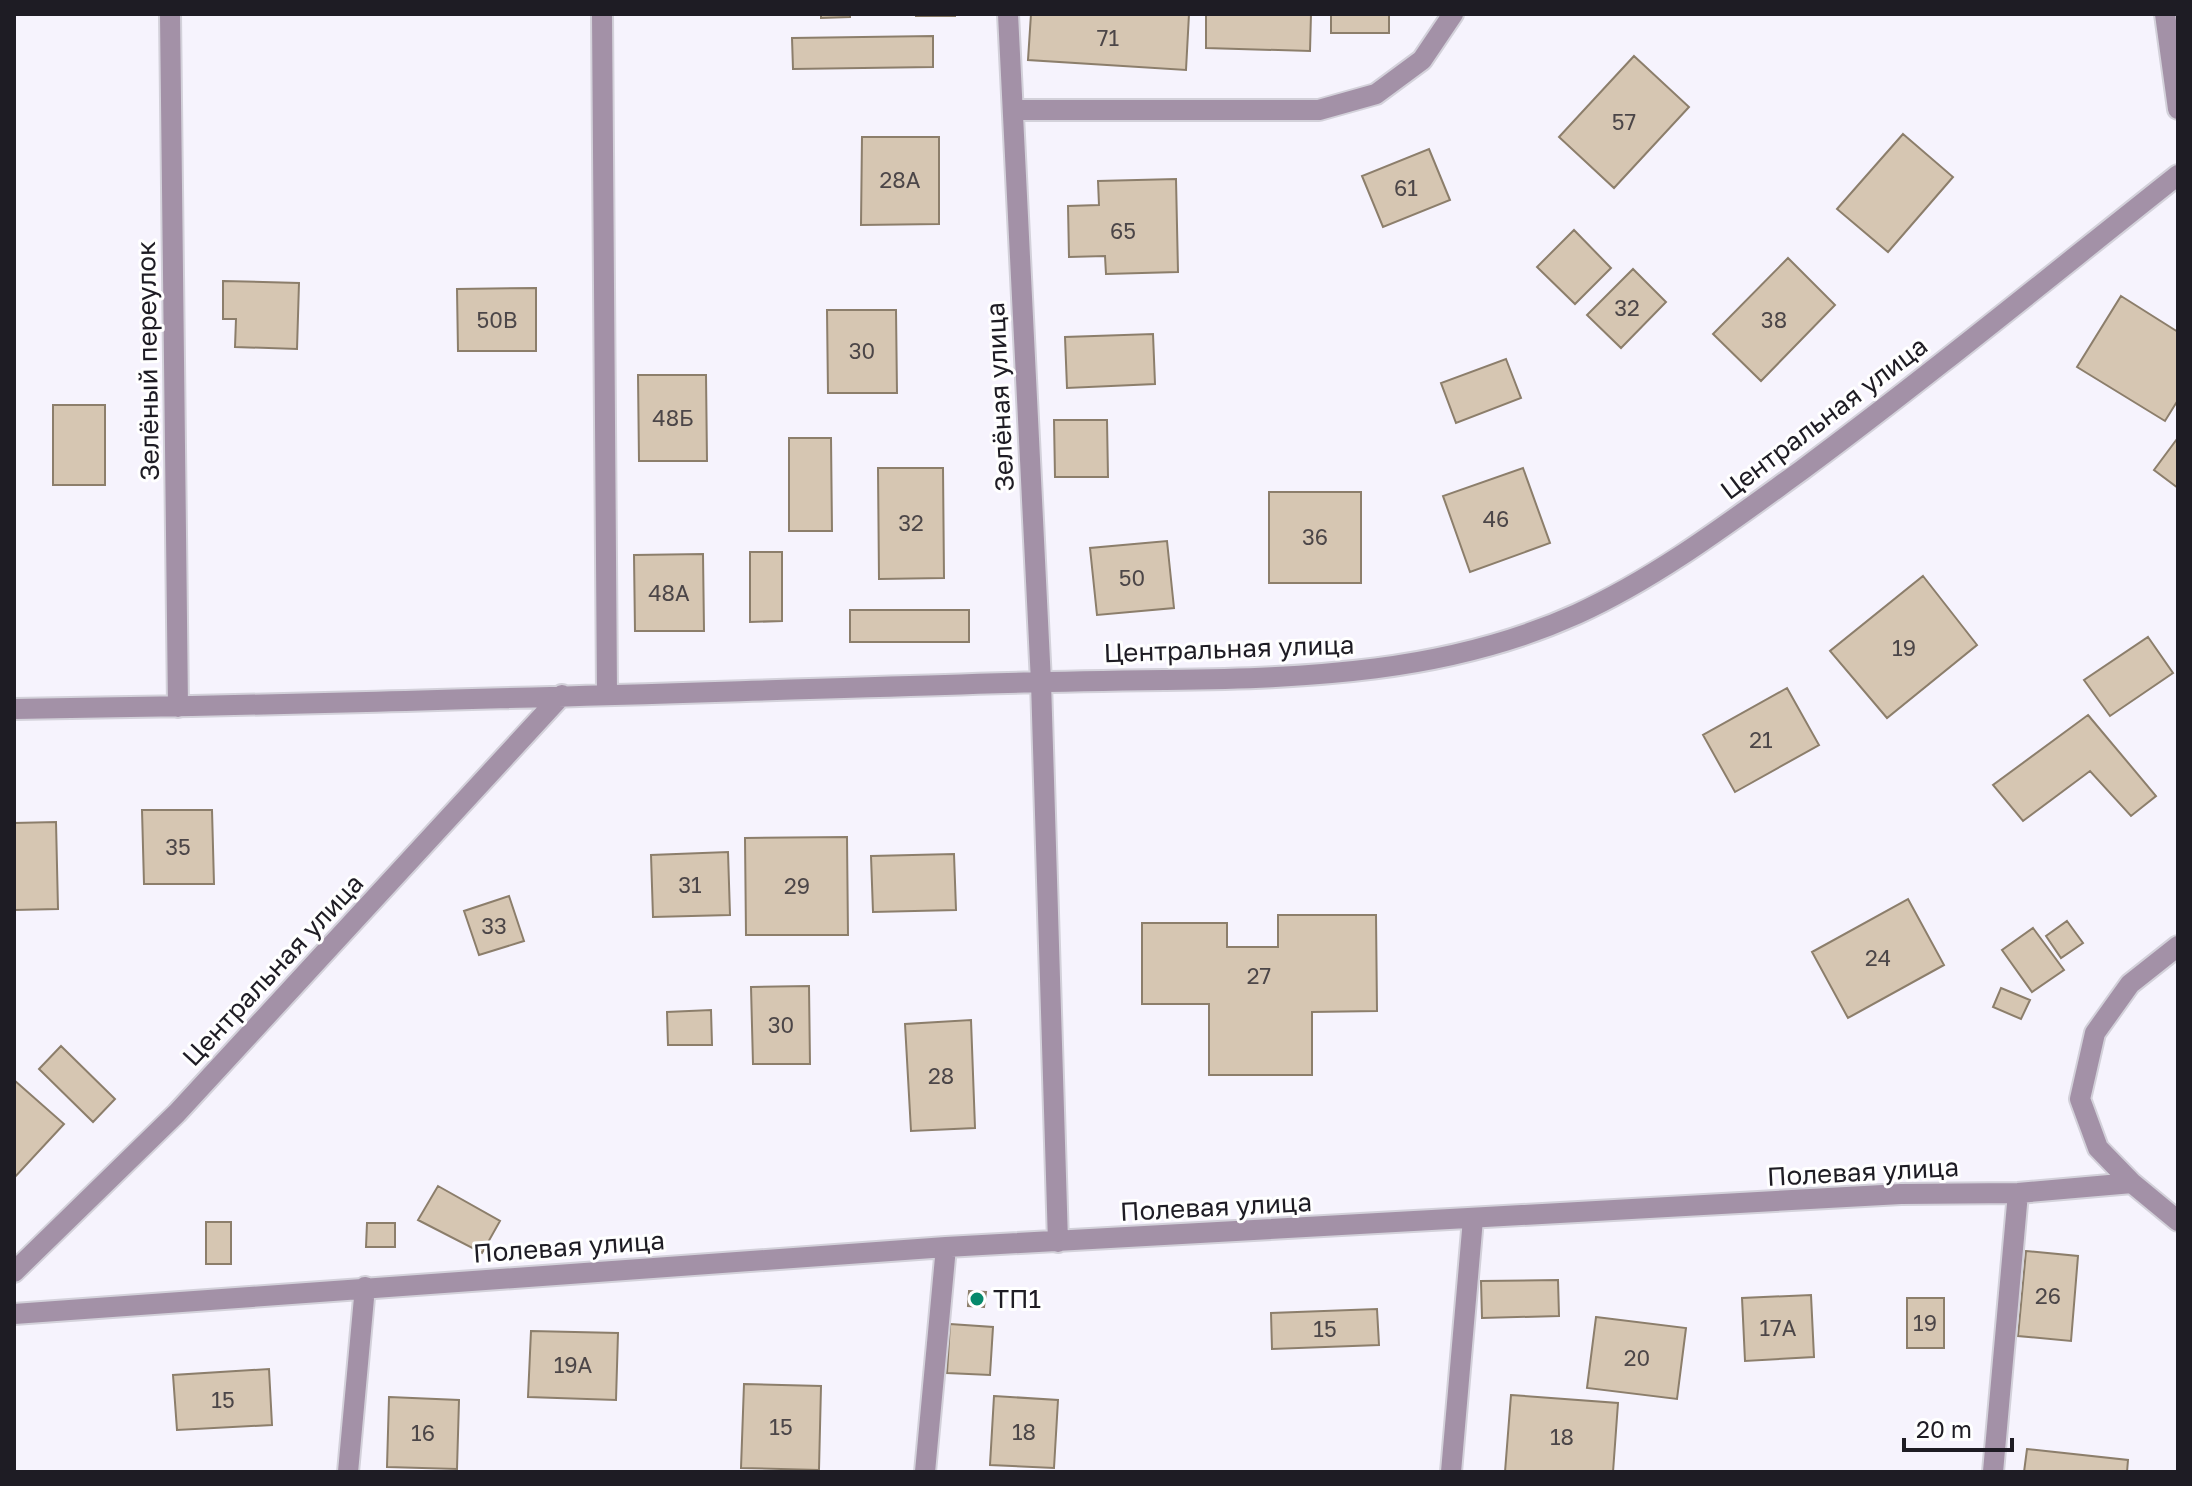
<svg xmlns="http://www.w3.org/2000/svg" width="2192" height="1486" viewBox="0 0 2192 1486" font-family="'Golos Text',sans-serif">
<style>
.building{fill:#d6c6b2;stroke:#8c7e6b;stroke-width:2}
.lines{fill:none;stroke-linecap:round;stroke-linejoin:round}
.street-casing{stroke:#d3d1da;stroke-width:24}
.street{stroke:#a391a7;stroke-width:20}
.poi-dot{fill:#07896c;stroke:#fff;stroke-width:3}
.labels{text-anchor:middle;stroke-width:6;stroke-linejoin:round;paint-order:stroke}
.number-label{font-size:22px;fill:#4c4648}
.street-label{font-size:26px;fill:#1e1c24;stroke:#fff}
.poi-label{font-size:26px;fill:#1e1c24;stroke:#fff;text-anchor:start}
</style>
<rect width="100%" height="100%" fill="#f6f3fd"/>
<!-- building -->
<path class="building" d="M821 14H850V17L821 18Z
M916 14H955V16H916Z
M1031 14H1189L1186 70 1028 60Z
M1206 14H1311L1310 51 1206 48Z
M1331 14H1389V33H1331Z
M933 36V67L793 69 792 38Z
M1634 56 1689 107 1614 188 1559 137Z
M1903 134 1953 177 1888 252 1837 209Z
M862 137H939V224L861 225Z
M1429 149 1450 200 1383 227 1362 176Z
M1176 179 1178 272 1106 274 1105 256 1069 257 1068 206 1099 205 1098 181Z
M1574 230 1611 268 1575 304 1537 267Z
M1788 258 1835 305 1761 381 1713 334Z
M1633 269 1666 302 1621 348 1587 315Z
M223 281 299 283 297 349 235 347 236 319H223Z
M536 288V351H458L457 289Z
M2121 296 2178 332V400L2165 421 2077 367Z
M827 310H896L897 393H828Z
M1153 334 1155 384 1067 388 1065 337Z
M1506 359 1521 398 1456 423 1441 383Z
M638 375H706L707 461H639Z
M53 405H105V485H53Z
M1054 420H1107L1108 477H1055Z
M789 438H831L832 531H789Z
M2177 439H2178V488L2154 470Z
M878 468H943L944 578 879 579Z
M1523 468 1550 543 1470 572 1443 496Z
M1269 492H1361V583H1269Z
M1167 541 1174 608 1097 615 1090 548Z
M750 552H782V621L750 622Z
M703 554 704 631H635L634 555Z
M1923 576 1977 645 1887 718 1830 651Z
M850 610H969V642H850Z
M2148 637 2173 673 2110 716 2084 680Z
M1787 688 1819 745 1735 792 1703 735Z
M2088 715 2156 796 2131 816 2090 771 2023 821 1993 785Z
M142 810H212L214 884H144Z
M56 822 58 909 14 910V823Z
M847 837 848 935H746L745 838Z
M728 852 730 915 653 917 651 855Z
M954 854 956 910 873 912 871 856Z
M509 896 524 941 479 955 464 911Z
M1908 899 1944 965 1848 1018 1812 952Z
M1278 915H1376L1377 1011 1312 1012V1075H1209V1004H1142V923H1227V947H1278Z
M2067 921 2083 943 2061 958 2046 936Z
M2033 928 2064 970 2032 992 2002 950Z
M809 986 810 1064H753L751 987Z
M2001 988 2030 1000 2021 1019 1993 1007Z
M711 1010 712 1045H668L667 1012Z
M971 1020 975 1128 911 1131 905 1024Z
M61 1046 115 1099 93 1122 39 1069Z
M14 1080 64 1124 14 1178Z
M438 1186 500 1221 482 1253 418 1220Z
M206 1222H231V1264H206Z
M367 1223H395V1247H366Z
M2026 1251 2078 1256 2071 1341 2018 1336Z
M1558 1280 1559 1316 1482 1318 1481 1281Z
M969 1291 986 1292 984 1307 968 1306Z
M1811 1295 1814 1357 1745 1361 1742 1298Z
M1907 1298H1944V1348H1907Z
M1377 1309 1379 1345 1272 1349 1271 1313Z
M1596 1317 1686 1328 1677 1399 1587 1388Z
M950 1324 993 1327 990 1375 947 1373Z
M531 1331 618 1333 616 1400 528 1397Z
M269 1369 272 1425 177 1430 173 1375Z
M744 1384 821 1386 819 1470 741 1468Z
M1511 1395 1618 1403 1613 1472H1505Z
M994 1396 1058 1400 1054 1468 990 1465Z
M389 1397 459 1400 457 1469 387 1467Z
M2027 1449 2128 1460 2127 1472H2024Z"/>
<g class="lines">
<defs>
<path id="street" d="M170 14 178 707
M602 14 607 694
M1008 14 1041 682 1058 1242
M2165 14 2178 109
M1013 110H1319L1376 94 1422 60 1453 14
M14 709C324 705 635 694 945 685 1019 682 1093 681 1166 680 1307 678 1447 673 1577 614 1658 577 1730 522 1802 470 1930 375 2053 274 2178 175
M2132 1183 2178 1221
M14 1272 177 1113 562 695
M14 1314 946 1247 1901 1194 2018 1193 2132 1183 2098 1148 2080 1099 2095 1033 2130 984 2178 946
M348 1472 365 1287
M925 1472 946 1247
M1451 1472 1473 1219
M1993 1472 2018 1193"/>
</defs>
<!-- street casing -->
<use href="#street" class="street-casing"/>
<!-- street -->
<use href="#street" class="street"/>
</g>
<!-- markers -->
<circle class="poi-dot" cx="977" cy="1299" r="8"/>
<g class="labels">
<!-- number labels -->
<g class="number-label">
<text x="1108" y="46">71</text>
<text x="1624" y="130">57</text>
<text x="900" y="188">28А</text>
<text x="1406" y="196">61</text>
<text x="1123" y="239">65</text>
<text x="1627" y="316">32</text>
<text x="497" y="328">50В</text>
<text x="1774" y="328">38</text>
<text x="862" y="359">30</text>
<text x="673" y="426">48Б</text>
<text x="1496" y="527">46</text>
<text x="911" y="531">32</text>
<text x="1315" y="545">36</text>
<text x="1132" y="586">50</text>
<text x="669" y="601">48А</text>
<text x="1904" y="656">19</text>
<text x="1761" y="748">21</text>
<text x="178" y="855">35</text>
<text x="690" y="893">31</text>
<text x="797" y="894">29</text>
<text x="494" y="934">33</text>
<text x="1878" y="966">24</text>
<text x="1259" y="984">27</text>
<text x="781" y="1033">30</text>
<text x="941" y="1084">28</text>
<text x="2048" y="1304">26</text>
<text x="1925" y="1331">19</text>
<text x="1778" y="1336">17А</text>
<text x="1325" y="1337">15</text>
<text x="1637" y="1366">20</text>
<text x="573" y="1373">19А</text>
<text x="223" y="1408">15</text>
<text x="781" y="1435">15</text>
<text x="1024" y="1440">18</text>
<text x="423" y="1441">16</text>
<text x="1562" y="1445">18</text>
</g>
<!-- street labels -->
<g class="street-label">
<text transform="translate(148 361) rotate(-91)" y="9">Зелёный переулок</text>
<text transform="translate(1000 397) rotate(-93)" y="9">Зелёная улица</text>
<text transform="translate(1824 418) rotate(-37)" y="9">Центральная улица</text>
<text transform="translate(1229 649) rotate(-2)" y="9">Центральная улица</text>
<text transform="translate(273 970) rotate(-47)" y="9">Центральная улица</text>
<text transform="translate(1863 1172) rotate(-3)" y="9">Полевая улица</text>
<text transform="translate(1216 1207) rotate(-3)" y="9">Полевая улица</text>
<text transform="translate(569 1247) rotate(-4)" y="9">Полевая улица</text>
</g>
<!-- poi labels -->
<g class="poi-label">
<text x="993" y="1308">ТП1</text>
</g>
</g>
<!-- border -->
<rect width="2192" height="1486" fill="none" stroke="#1e1c24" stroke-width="32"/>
<!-- scale -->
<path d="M1904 1438v12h108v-12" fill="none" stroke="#1e1c24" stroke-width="4"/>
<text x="1916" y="1438" font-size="24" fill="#1e1c24" stroke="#ffffff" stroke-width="6" paint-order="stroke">20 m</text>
</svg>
